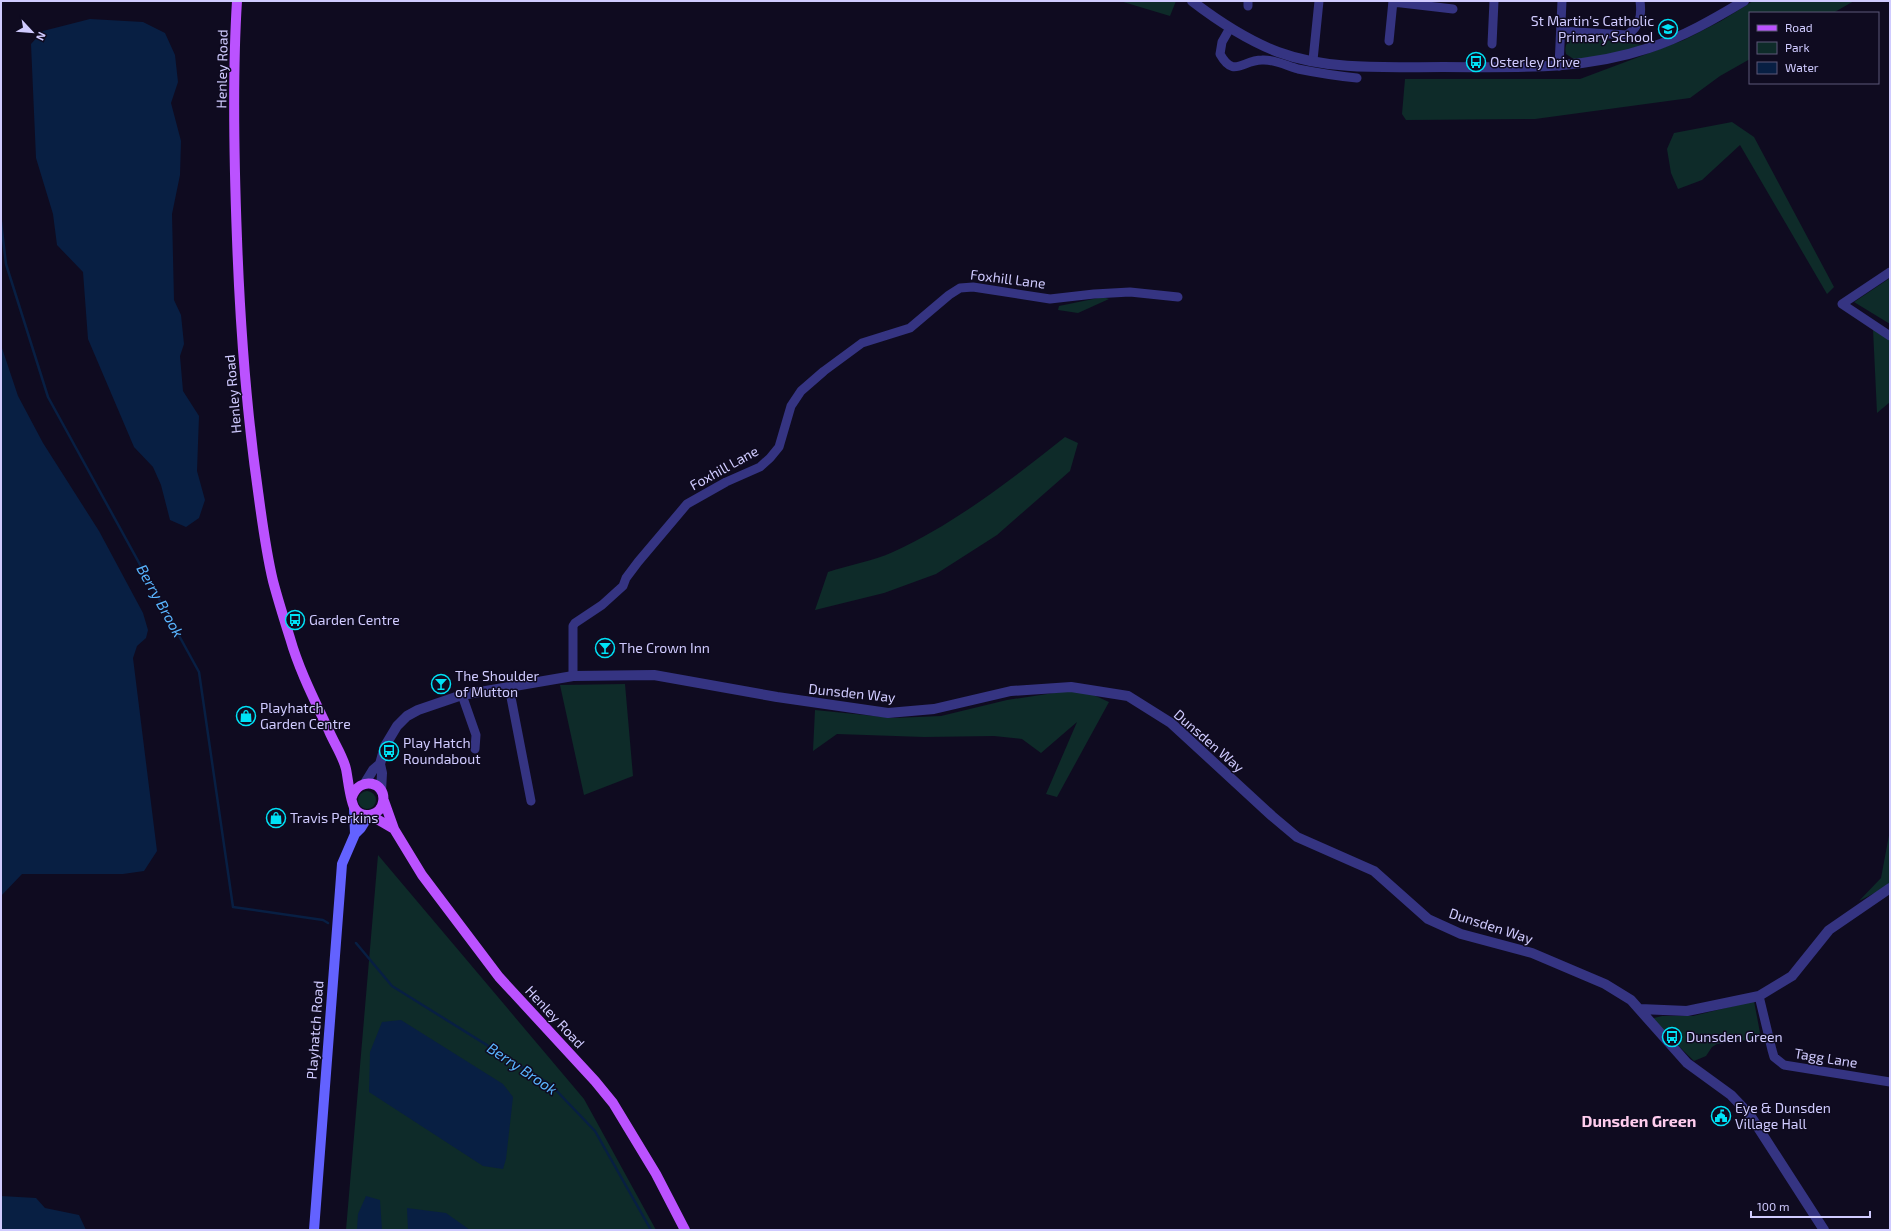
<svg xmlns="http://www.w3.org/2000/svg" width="1891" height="1231" viewBox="0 0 1891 1231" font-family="'Exo 2',sans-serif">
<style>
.green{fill:#0e2b29}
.water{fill:#081f43}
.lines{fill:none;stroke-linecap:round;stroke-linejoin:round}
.stream{stroke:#081f43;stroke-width:2.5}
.minor{stroke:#353482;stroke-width:9}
.tertiary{stroke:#353482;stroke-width:10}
.secondary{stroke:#6362ff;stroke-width:10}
.primary{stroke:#bb52ff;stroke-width:10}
.labels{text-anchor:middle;stroke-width:3;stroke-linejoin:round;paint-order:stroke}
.poi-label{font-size:14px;fill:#d0cbff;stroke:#0f0b20;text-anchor:start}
.street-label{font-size:14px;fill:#d0cbff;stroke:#0f0b20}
.water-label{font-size:15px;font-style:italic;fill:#59b5ff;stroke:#0f0b20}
.quarter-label{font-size:16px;font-weight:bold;fill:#ffcdee;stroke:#0f0b20}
</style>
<rect width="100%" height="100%" fill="#0f0b20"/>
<!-- green -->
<path class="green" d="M1120 1H1176L1170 16Z
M1753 1H1854L1833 13H1750V59L1720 76 1690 98 1535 119 1406 120 1402 114 1405 79H1580L1684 40 1721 21Z
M1575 38 1595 39 1644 45 1617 53 1575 60 1566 54C1564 46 1567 40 1575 38Z
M1732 122 1754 137 1834 287 1827 294 1740 145 1702 180 1678 189 1671 173 1667 149 1674 133Z
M1890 278V324L1854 302Z
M1103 297 1109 299 1078 313 1058 310 1059 306Z
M1873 329 1890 340V402L1877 413Z
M1065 437 1078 443 1070 471 997 535 936 574 884 593 815 610 828 572C849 565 873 561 893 552 956 523 1011 480 1065 437Z
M625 684 633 776 584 795 560 685Z
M1080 689 1109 702 1057 797 1046 794 1077 722 1041 753 1022 739 994 736 924 737 837 734 813 751 815 710 894 718 941 716 1007 700Z
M358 800a9 9 0 1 1 18 0a9 9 0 1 1-18 0Z
M1890 830V885L1859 901 1881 878Z
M378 855 584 1099 656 1230H346Z
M1754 1001 1761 1038 1717 1044 1712 1047 1706 1056 1694 1061 1654 1022V1018L1662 1016H1693Z"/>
<!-- water -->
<path class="water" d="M90 19 143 22 165 33 175 55 178 82 171 103 181 141 180 175 172 214 174 300 181 315 184 344 180 356 183 391 199 416 197 471 205 500 199 518 186 527 170 520 161 485 153 467 134 447 88 339 83 272 57 245 53 214 36 158 31 44 43 31Z
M1 345 18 396 43 443 99 531 143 613 148 630 146 638 137 646 133 658 157 851 144 871 123 874H22L1 896Z
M401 1020 503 1084 513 1097 506 1159 503 1169 483 1166 369 1092 370 1052 382 1022Z
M1 1196 36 1198 45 1208 79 1215 86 1230H1Z
M366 1196 380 1200 382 1230H357L358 1214Z
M407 1208 446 1213 470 1230H408Z"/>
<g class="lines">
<!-- stream -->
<path class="stream" d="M1 222 6 264 48 397 199 672 233 907 323 920 328 923
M356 943 392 986 551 1085 595 1131 651 1230"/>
<!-- minor -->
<path class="minor" d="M1393 2 1453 9
M1248 6V1
M1230 28 1222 42 1220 54C1234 79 1242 60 1262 60 1274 59 1287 66 1298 69 1318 73 1337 76 1357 78
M1561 31 1627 35C1640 26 1642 16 1640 1
M1389 41 1393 1
M1492 44 1494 1
M1313 60 1319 1
M1559 66 1562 1
M1890 272 1842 304 1890 336
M573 676V626L575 623 602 605 623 586 626 578 638 562 687 504 726 482 760 467 770 458 779 447 791 406 801 391 824 371 862 343 910 328 949 295 960 288 973 287 1050 299 1094 294 1130 292 1178 297
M509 687 531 801
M462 695 476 735 475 749
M1759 996 1772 1050 1774 1057 1784 1065 1890 1082"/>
<!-- tertiary -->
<path class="tertiary" d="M1192 1C1218 21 1247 40 1278 52 1329 71 1389 67 1443 67 1514 67 1580 71 1649 48 1683 37 1714 19 1744 1
M380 764 382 773 381 791
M365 783 373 770 380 764 385 746 397 726 407 716 418 710 462 695 573 676 654 675 777 697 888 713 934 709 1011 691 1071 687 1128 696 1171 723 1272 816 1297 837 1374 871 1428 919 1461 934 1532 953 1605 984 1631 1000 1687 1063 1731 1095 1750 1115 1824 1230
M1640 1009 1687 1011 1759 996 1792 976 1829 930 1890 888"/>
<!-- secondary -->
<path class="secondary" d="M354 808 355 834
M314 1230 342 864 355 834 361 828 369 815"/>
<!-- primary -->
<path class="primary" d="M237 1C232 80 234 160 237 239 240 323 246 407 258 491 262 521 266 552 273 581 278 600 284 619 290 638 299 670 315 701 329 731 334 743 343 756 346 769 348 778 350 802 355 809 363 820 381 815 383 802 387 782 359 775 352 797
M384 801 394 829 422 875 499 977 595 1081 613 1103 656 1174 685 1230
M370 815 394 829"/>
</g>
<!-- icons -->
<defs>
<symbol id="school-ring" viewBox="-11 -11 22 22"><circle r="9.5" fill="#0f0b20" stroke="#00e2f6" stroke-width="1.5"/><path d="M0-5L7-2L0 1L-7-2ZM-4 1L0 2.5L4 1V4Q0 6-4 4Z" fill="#00e2f6"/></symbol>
<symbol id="bus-ring" viewBox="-11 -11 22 22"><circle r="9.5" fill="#0f0b20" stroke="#00e2f6" stroke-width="1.5"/><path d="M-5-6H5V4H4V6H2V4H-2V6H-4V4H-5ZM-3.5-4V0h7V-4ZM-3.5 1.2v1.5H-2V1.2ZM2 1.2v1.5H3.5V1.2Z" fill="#00e2f6"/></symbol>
<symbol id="bar-ring" viewBox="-11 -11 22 22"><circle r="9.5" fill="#0f0b20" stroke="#00e2f6" stroke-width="1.5"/><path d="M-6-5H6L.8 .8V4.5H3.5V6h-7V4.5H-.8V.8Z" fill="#00e2f6"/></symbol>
<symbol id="shop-ring" viewBox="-11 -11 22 22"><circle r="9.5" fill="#0f0b20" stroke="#00e2f6" stroke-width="1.5"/><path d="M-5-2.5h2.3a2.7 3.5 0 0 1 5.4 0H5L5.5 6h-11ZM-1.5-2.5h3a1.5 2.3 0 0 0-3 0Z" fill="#00e2f6"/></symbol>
<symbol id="civic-ring" viewBox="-11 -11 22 22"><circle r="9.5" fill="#0f0b20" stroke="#00e2f6" stroke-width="1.5"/><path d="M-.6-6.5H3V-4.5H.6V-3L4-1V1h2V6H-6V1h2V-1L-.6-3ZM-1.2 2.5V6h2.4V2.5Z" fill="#00e2f6"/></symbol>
</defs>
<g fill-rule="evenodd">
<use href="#school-ring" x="1657" y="18" width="22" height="22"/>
<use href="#bus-ring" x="1465" y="51" width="22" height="22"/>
<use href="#bus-ring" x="284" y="609" width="22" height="22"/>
<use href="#bar-ring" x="594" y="637" width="22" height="22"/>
<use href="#bar-ring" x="430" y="673" width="22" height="22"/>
<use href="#shop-ring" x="235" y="705" width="22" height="22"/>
<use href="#bus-ring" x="378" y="740" width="22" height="22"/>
<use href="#shop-ring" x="265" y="807" width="22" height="22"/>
<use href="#bus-ring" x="1661" y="1026" width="22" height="22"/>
<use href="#civic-ring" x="1710" y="1105" width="22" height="22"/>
</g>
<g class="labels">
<!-- poi labels -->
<g class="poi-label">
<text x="1654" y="26" text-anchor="end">St Martin's Catholic<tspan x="1654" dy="16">Primary School</tspan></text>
<text x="1490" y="67">Osterley Drive</text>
<text x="309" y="625">Garden Centre</text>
<text x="619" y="653">The Crown Inn</text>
<text x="455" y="681">The Shoulder<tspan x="455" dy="16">of Mutton</tspan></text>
<text x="260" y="713">Playhatch<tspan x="260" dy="16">Garden Centre</tspan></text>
<text x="403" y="748">Play Hatch<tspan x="403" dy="16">Roundabout</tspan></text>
<text x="290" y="823">Travis Perkins</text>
<text x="1686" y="1042">Dunsden Green</text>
<text x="1735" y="1113">Eye &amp; Dunsden<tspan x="1735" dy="16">Village Hall</tspan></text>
</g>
<!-- street labels -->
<g class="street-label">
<text transform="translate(222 69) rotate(-89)" y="5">Henley Road</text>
<text transform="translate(1008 279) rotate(7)" y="5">Foxhill Lane</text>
<text transform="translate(233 394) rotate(-95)" y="5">Henley Road</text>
<text transform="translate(724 468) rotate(-29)" y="5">Foxhill Lane</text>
<text transform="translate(852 693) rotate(6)" y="5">Dunsden Way</text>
<text transform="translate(1209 741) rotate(41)" y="5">Dunsden Way</text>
<text transform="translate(1491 926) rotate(18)" y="5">Dunsden Way</text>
<text transform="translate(555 1017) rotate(47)" y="5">Henley Road</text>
<text transform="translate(315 1030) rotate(-86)" y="5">Playhatch Road</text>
<text transform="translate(1826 1058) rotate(9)" y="5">Tagg Lane</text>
</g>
<!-- water labels -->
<g class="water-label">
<text transform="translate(160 601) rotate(61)" y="5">Berry Brook</text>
<text transform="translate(522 1069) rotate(34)" y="5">Berry Brook</text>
</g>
<!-- quarter labels -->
<g class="quarter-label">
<text x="1639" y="1127">Dunsden Green</text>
</g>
</g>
<!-- border -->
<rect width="1891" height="1231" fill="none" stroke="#d0cbff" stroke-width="4"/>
<!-- legend -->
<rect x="1749" y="12" width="130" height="72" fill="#0f0b20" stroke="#5c5879"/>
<rect x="1757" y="25" width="20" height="6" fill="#bb52ff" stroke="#5c5879"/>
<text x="1785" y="32" font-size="12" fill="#d0cbff">Road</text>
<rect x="1757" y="42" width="20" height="12" fill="#0e2b29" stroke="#5c5879"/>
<text x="1785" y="52" font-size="12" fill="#d0cbff">Park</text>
<rect x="1757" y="62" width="20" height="12" fill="#081f43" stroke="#5c5879"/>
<text x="1785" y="72" font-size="12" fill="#d0cbff">Water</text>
<!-- north arrow -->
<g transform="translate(32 32) rotate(116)" stroke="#0f0b20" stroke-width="3" paint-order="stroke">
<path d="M0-3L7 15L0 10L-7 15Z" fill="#d0cbff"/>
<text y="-6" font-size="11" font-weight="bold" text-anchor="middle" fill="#d0cbff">N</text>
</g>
<!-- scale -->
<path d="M1751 1211v6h119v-6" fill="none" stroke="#d0cbff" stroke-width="2"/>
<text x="1757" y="1211" font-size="12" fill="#d0cbff" stroke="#0f0b20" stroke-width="3" paint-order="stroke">100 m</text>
</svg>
